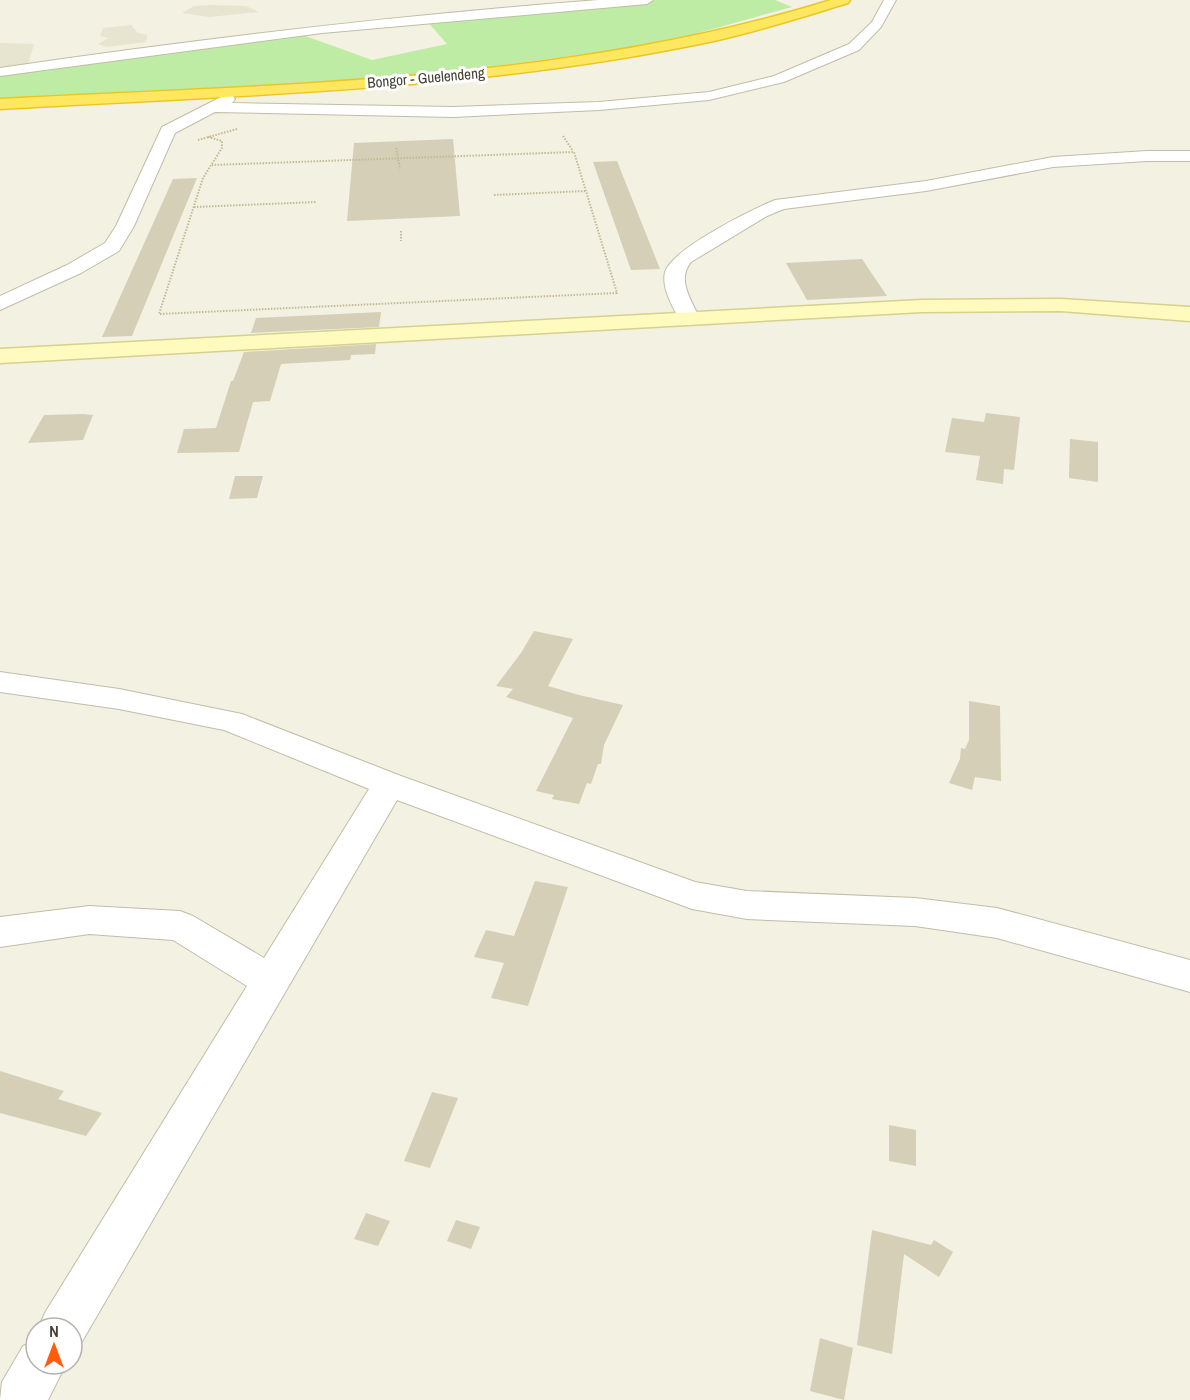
<svg xmlns="http://www.w3.org/2000/svg" width="1190" height="1400" viewBox="0 0 1190 1400" font-family="'Archivo Narrow',sans-serif">
<style>
.residential{fill:#e7e4cf}
.green{fill:#bfeca5}
.building{fill:#d4cfb6}
.lines{fill:none;stroke-linecap:round;stroke-linejoin:round}
.street-casing{stroke:#c1bda6;stroke-width:2}
.secondary-casing{stroke:#d7d18c;stroke-width:3}
.highway-casing{stroke:#ebc622;stroke-width:3}
.path{stroke:#c2ba93;stroke-width:2;stroke-dasharray:1.5 1.5;stroke-linecap:butt}
.street{fill:#fff;fill-rule:evenodd}
.secondary{fill:#fffbbf;fill-rule:evenodd}
.highway{fill:#ffe760;fill-rule:evenodd}
.labels{text-anchor:middle;stroke-width:6;stroke-linejoin:round;paint-order:stroke}
.far-street-label{font-size:15px;fill:#444032;stroke:#fff}
</style>
<rect width="100%" height="100%" fill="#f3f1e1"/>
<!-- residential -->
<path class="residential" d="M212 5 246 6 259 12 209 17 182 13 194 6Z
M131 25 138 33 147 35 146 42 107 47 98 44 109 38 100 36 103 28Z
M0 43 34 44 28 65 0 70Z"/>
<!-- green -->
<path class="green" d="M656 0H775L792 7 691 35 610 51 456 71 341 81 0 100V73L297 33 372 60 447 44 426 20Z"/>
<!-- building -->
<path class="building" d="M453 139 460 216 347 221 354 143Z
M617 161 660 269 631 270 593 162Z
M197 178 132 336 102 337 173 179Z
M862 259 887 296 807 300 786 263Z
M381 312 379 327 251 333 256 318Z
M376 344 375 354 351 355 350 360 281 364 270 401 253 402 239 452 177 453 184 429 216 428 231 381H233L244 352Z
M986 413 1020 417 1014 470 1004 469 1003 484 976 480 980 456 945 452 952 418 984 422Z
M44 415 83 414 93 415 83 440 28 443Z
M1070 439 1098 442V482L1069 478Z
M235 476H263L257 498 229 499Z
M534 631 573 639 548 686 579 695 623 705 604 745 601 764H598L591 784 587 783 579 804 552 799 554 795 536 791 573 718 506 697 513 689 496 686 521 653Z
M969 701 1000 706 1001 781 975 777 972 790 949 783 960 759 961 748 965 749 969 740Z
M535 881 568 887 528 1006 491 998 504 963 474 957 486 930 514 936Z
M0 1071 64 1091 58 1099 102 1113 86 1136 0 1113Z
M432 1092 458 1098 430 1168 404 1161Z
M889 1125 916 1130V1166L889 1161Z
M366 1213 390 1221 378 1246 354 1239Z
M456 1220 480 1227 471 1249 447 1241Z
M872 1230 931 1245 934 1240 953 1252 939 1277 904 1254 892 1354 857 1345Z
M820 1338 853 1348 844 1400 810 1391Z"/>
<g class="lines">
<defs>
<path id="street" d="M599 0H653L647 4 322 33 0 76V68C199 39 398 15 599 0Z
M884 0H896L881 27 859 50 784 82 709 100 599 110 453 117 215 112 175 133 134 226 119 251 81 273 0 310V296L67 265 105 243 116 226 162 127 223 96H233L235 99 232 103 453 107 599 102 709 92 774 76 849 44 872 22Z
M1147 151H1190V161H1147L1053 167 926 191 784 209 767 216 691 262C676 280 692 301 700 319L697 323 690 325 683 323C674 311 661 288 665 272 672 249 751 210 775 200L926 181 1053 157Z
M0 672 119 689 242 714 401 776 695 882 747 891 915 898 997 908 1190 960V992L997 938 915 926 747 919 692 909 397 800 80 1345 72 1349V1328H38L46 1311 247 986 173 940 89 934 0 947V917L89 906 180 911 193 916 264 958 369 789 224 730 119 709 0 692Z
M36 1341V1364H66L48 1400H0L2 1382 23 1346Z"/>
<path id="secondary" d="M1061 299 1190 307V321L1061 311 922 312 0 363V349L922 300Z"/>
<path id="highway" d="M831 0H850L848 3C802 17 756 32 709 42 476 91 236 95 0 109V99C277 84 564 83 831 0Z"/>
</defs>
<!-- street casing -->
<use href="#street" class="street-casing"/>
<!-- secondary casing -->
<use href="#secondary" class="secondary-casing"/>
<!-- highway casing -->
<use href="#highway" class="highway-casing"/>
<!-- path -->
<path class="path" d="M563 136 573 151
M208 137 222 141V148L203 178 159 314 617 293 574 152 212 165
M198 140 237 129
M396 148 400 169
M494 195 586 191
M194 207 316 202
M401 231V241"/>
<!-- street -->
<use href="#street" class="street"/>
<!-- secondary -->
<use href="#secondary" class="secondary"/>
<!-- highway -->
<use href="#highway" class="highway"/>
</g>
<g class="labels">
<!-- far-street labels -->
<g class="far-street-label">
<text transform="translate(426 78) rotate(-5)" y="5">Bongor - Guelendeng</text>
</g>
</g>
<!-- north arrow -->
<g transform="translate(54 1346)"><circle r="28" fill="#ffffff" stroke="#b4b3ad" stroke-width="1.5"/>
<path d="M0-4.5L10 22L0 15L-10 22Z" fill="#ff5d0c"/>
<text y="-9" font-size="16" font-weight="bold" text-anchor="middle" fill="#444032">N</text>
</g>
</svg>
